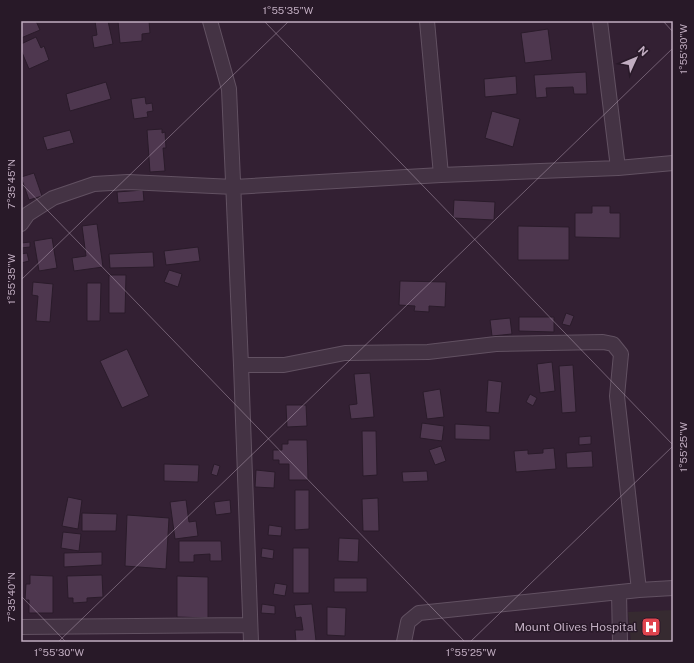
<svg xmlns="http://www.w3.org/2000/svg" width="694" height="663" viewBox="0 0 694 663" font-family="'Public Sans',sans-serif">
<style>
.medical{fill:#362a30}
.building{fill:#4e374f;stroke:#2a1b2a}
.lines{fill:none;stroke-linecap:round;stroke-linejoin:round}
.minor-casing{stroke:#625162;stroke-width:16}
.minor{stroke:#434;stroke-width:14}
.ticks{fill:none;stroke:#c1adc1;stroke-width:1;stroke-opacity:0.45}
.labels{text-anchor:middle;stroke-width:3;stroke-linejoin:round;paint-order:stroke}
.poi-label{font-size:12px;fill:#c1adc1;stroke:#281928;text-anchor:end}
.neatline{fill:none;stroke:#c1adc1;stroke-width:1.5}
.ticks-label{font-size:10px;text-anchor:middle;fill:#c1adc1}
</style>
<rect width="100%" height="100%" fill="#332033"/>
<!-- medical -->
<path class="medical" d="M673 610V642H631L628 612Z"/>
<!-- building -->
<path class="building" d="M21 21H36L40 30 21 38Z
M95 21H108L113 44 94 48 92 36 97 35Z
M118 21H149L150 33 142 34V41L120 43Z
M548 29 552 60 525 63 521 33Z
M36 37 41 48 44 46 49 60 29 69 21 50V44Z
M586 72 587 94H574L573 87 546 88 547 97 536 98 534 75Z
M516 76 517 94 485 97 484 79Z
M106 82 111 99 70 111 66 94Z
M145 97 146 104 152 103 153 111 147 112 148 117 134 119 131 99Z
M492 111 520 119 513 147 485 138Z
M162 129V133L165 132 166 148H163L165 171 150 172 147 130Z
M70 130 74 143 47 150 43 137Z
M34 173 42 196 29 200 21 177Z
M143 190 144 201 118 203 117 192Z
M454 200 495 202 494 220 453 218Z
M592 206H610V213H620V238L575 237V213H592Z
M97 224 103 267 74 271 72 258 86 256 82 226Z
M518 226 569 227V260H518Z
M52 238 57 268 39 271 34 241Z
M30 242V247L21 248V243Z
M198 247 200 261 166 265 164 251Z
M153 252 154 267 110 268 109 254Z
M27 253 29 261 21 263V254Z
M169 270 182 274 178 287 164 282Z
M109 275H126L125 313H109Z
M400 281 446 282 445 307 429 306V312L414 311 415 306 399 305Z
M33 282 53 284 50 322 36 321 38 296 32 295Z
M87 283H101L100 321H87Z
M566 313 574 316 570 326 562 324Z
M519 317H554V332L519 331Z
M510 318 512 334 492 336 490 320Z
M127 349 149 396 122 408 100 361Z
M552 362 555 391 540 393 537 364Z
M573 365 576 412 562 413 559 366Z
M370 373 374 417 351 419 349 405 357 404 354 374Z
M488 380 502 382 499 413 486 412Z
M440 389 444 417 427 419 423 392Z
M530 394 537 398 533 406 526 402Z
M286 405H306L307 426 287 427Z
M422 423 444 426 442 441 420 438Z
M455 424 490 426V440L455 439Z
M362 431H376L377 475 363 476Z
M591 436V444L579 445V437Z
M288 440H307L308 480H289V464H279V460H273V450H282V444H288Z
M441 446 446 461 435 465 429 450Z
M554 448 556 469 516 472 514 451 528 450V454L543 453V449Z
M592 451 593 467 567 468 566 453Z
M164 464 199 465 198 482 164 481Z
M214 464 220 466 217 476 211 474Z
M256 470 275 472 274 488 255 487Z
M427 471 428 481 403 482 402 472Z
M295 490H309V529L295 530Z
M68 497 82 500 78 529 62 526Z
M378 498 379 531H363L362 499Z
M186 500 189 522 196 521 198 536 175 539 170 502Z
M230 500 231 513 216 515 214 502Z
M82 513 117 514 116 531H82Z
M127 515 169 518 166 569 125 566Z
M269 525 282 527 281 536 268 535Z
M63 532 81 534 79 551 61 548Z
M339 538 359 539 358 562 338 561Z
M179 541H221L222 561H210V554L194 555V562H179Z
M262 548 274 550 273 559 261 557Z
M293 548H309V593H293Z
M102 552V565L64 567V553Z
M30 575 53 576V613H29V600H25L26 584H30Z
M102 575 103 597 87 598V602L73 603V598H68L67 576Z
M177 576 208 577V618L177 617Z
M334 578H367V592H334Z
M275 583 287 585 285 596 273 594Z
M262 604 275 606V614L261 613Z
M312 604 316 641 296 642 295 630H303L301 617 296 618 294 605Z
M327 607 346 608 345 636 327 635Z"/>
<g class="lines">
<defs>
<path id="minor" d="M210 21 229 89 241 365 251 642
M600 21 618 168
M441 175 618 168 673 163
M21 224 28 214 53 198 94 184 128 182 234 187 441 175 427 21
M241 365H284L345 353 428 352 496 344 603 342 613 344 621 354 617 396 639 590
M619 592 620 642
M21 627 250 625
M404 642 408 622 419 613 639 590 673 588"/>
</defs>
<!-- minor casing -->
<use href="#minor" class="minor-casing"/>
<!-- minor -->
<use href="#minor" class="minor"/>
</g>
<!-- ticks -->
<path class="ticks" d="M264 21 673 445M663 21 673 32M21 183 465 642M21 280 289 21M21 596 66 642M58 642 673 48M470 642 673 446"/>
<!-- icons -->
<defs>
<symbol id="hospital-square" viewBox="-11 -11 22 22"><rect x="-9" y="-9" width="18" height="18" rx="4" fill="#e0444e" stroke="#281928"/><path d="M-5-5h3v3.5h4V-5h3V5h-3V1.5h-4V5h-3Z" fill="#fff"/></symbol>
</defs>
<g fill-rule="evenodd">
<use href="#hospital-square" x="640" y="616" width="22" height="22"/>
</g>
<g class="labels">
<!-- poi labels -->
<g class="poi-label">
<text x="637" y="631">Mount Olives Hospital</text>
</g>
</g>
<!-- border -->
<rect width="694" height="663" fill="none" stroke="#281928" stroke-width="44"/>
<!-- north arrow -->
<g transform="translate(636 58) rotate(46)" stroke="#281928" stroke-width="3" paint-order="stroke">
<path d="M0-3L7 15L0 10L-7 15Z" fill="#c1adc1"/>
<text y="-6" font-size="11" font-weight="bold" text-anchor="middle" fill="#c1adc1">N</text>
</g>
<rect x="22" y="22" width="650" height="619" class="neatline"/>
<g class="ticks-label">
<text x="288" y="14">1°55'35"W</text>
<text transform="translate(683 49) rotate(-90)" y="4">1°55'30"W</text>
<text transform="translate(11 184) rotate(-90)" y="4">7°35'45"N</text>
<text transform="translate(11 279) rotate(-90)" y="4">1°55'35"W</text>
<text transform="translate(683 447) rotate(-90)" y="4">1°55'25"W</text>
<text transform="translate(11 597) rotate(-90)" y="4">7°35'40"N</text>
<text x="59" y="656">1°55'30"W</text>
<text x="471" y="656">1°55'25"W</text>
</g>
</svg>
